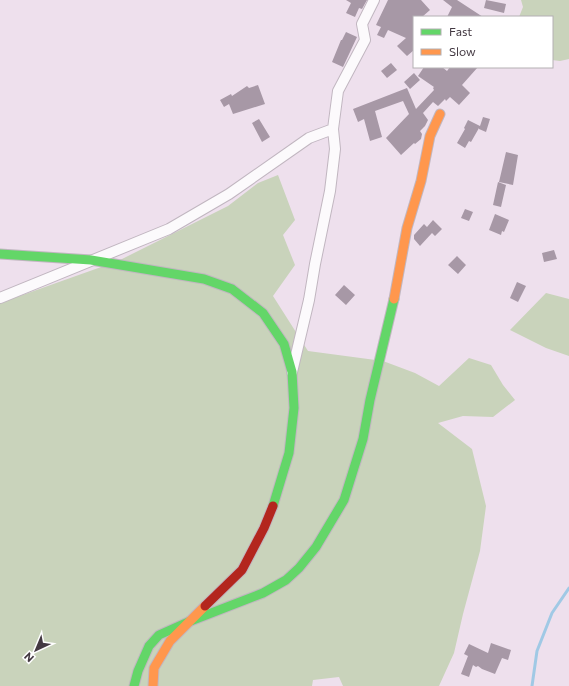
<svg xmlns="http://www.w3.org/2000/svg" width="569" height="686" viewBox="0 0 569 686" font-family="Commissioner,sans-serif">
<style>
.green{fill:#c9d3bb}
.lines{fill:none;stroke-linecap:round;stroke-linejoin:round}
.stream{stroke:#a0c9e5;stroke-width:3}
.building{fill:#a798a6}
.street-casing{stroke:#c1b6c0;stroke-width:12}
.fast-casing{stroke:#c1b6c0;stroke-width:11}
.slow-casing{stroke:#c1b6c0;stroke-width:11}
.jam-casing{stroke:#c1b6c0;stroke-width:11}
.street{stroke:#fcfafc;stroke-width:10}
.fast{stroke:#63d668;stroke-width:9}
.slow{stroke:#ff974d;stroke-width:9}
.jam{stroke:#b3261e;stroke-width:9}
</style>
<rect width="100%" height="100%" fill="#eee0ed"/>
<!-- green -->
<path class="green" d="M521 0H569V59L560 61 552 60V17H519L523 7Z
M278 175 295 220 283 235 295 265 273 296 308 351 383 361 415 373 439 386 469 358 491 365 503 385 515 400 493 417 463 416 438 423 472 449 486 506 480 551 463 614 454 653 439 686H343L339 677 313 680 312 686H0V303L118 261 228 206 258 183Z
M546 293 569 299V356L546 348 510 330Z"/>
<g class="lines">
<!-- stream -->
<path class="stream" d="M532 686 537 651 552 613 569 588"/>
</g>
<!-- building -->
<path class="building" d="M346 0H367L362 9 359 8 355 17 346 13 351 3Z
M388 0H421L430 10 422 17H414V50L407 56 397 46 406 38 388 30 384 38 377 35 381 27 376 25Z
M443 0H457L483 17H447L452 7Z
M486 0 506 4 504 13 484 8Z
M346 32 357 37 343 67 332 62 341 40H342Z
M391 63 397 70 387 78 381 71Z
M424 67H442L447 71 450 67H478L462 85 470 93 459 105 450 97 446 101 445 99 438 106 433 102 423 113 428 120 425 126 420 131 422 134 421 139 415 144 414 143 401 155 386 138 409 114 403 101 375 111 382 137 370 141 364 119 358 122 353 109 407 88 416 109 434 90 433 88 434 87 418 76Z
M414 73 420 80 410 89 404 82Z
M258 85 265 104 233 114 229 104 224 107 220 100 231 94 232 96 247 86 249 88Z
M483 117 490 119 486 132 479 129V128L471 142 469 141 465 148 457 143 465 129 464 128 468 120 480 126Z
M259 119 270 137 262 142 252 123Z
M506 152 518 155 513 185 499 182Z
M498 182 506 185 501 207 493 205Z
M465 209 473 212 469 221 461 218Z
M495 214 509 220 504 232 502 231 501 235 489 230Z
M433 220 442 229 435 236 432 233 420 246 414 239V235L424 224 427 227Z
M554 250 557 259 544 262 542 253Z
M457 256 466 265 458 274 448 265Z
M517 282 526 286 518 302 510 298Z
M344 285 355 295 346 305 335 295Z
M491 643 511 650 508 660 502 658 495 674 482 669 478 666 476 667 473 665 469 677 461 674 468 656 464 654 469 644 488 653Z"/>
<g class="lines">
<defs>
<path id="street" d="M0 298 169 229 229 194 309 138 333 129
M292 372 309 300 315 264 330 191 335 149 333 129 338 91 365 40 362 24 374 0"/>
<path id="fast" d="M0 254 91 260 204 279 232 289 263 313 284 344 292 372 294 408 289 453 273 506
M134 686 138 671 149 646 159 635 188 622 263 593 286 580 299 568 316 547 344 500 363 439 370 400 394 299"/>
<path id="slow" d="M394 299 407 228 421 181 430 136 440 114
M153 686 154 668 170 641 205 606"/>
<path id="jam" d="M205 606 242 570 264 528 273 506"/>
</defs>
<!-- street casing -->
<use href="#street" class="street-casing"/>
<!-- fast casing -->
<use href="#fast" class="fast-casing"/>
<!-- slow casing -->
<use href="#slow" class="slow-casing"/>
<!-- jam casing -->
<use href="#jam" class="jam-casing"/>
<!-- street -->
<use href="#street" class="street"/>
<!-- fast -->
<use href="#fast" class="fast"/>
<!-- slow -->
<use href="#slow" class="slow"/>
<!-- jam -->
<use href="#jam" class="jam"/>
</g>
<!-- legend -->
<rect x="413" y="16" width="140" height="52" fill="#ffffff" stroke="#b4b0b3"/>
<rect x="421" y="29" width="20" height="6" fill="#63d668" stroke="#b4b0b3"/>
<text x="449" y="36" font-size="12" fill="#433942">Fast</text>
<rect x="421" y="49" width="20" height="6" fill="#ff974d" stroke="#b4b0b3"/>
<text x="449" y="56" font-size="12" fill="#433942">Slow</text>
<!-- north arrow -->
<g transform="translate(36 650) rotate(224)" stroke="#ffffff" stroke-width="3" paint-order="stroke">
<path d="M0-3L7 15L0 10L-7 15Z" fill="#433942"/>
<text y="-6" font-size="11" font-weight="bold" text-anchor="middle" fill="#433942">N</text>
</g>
</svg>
